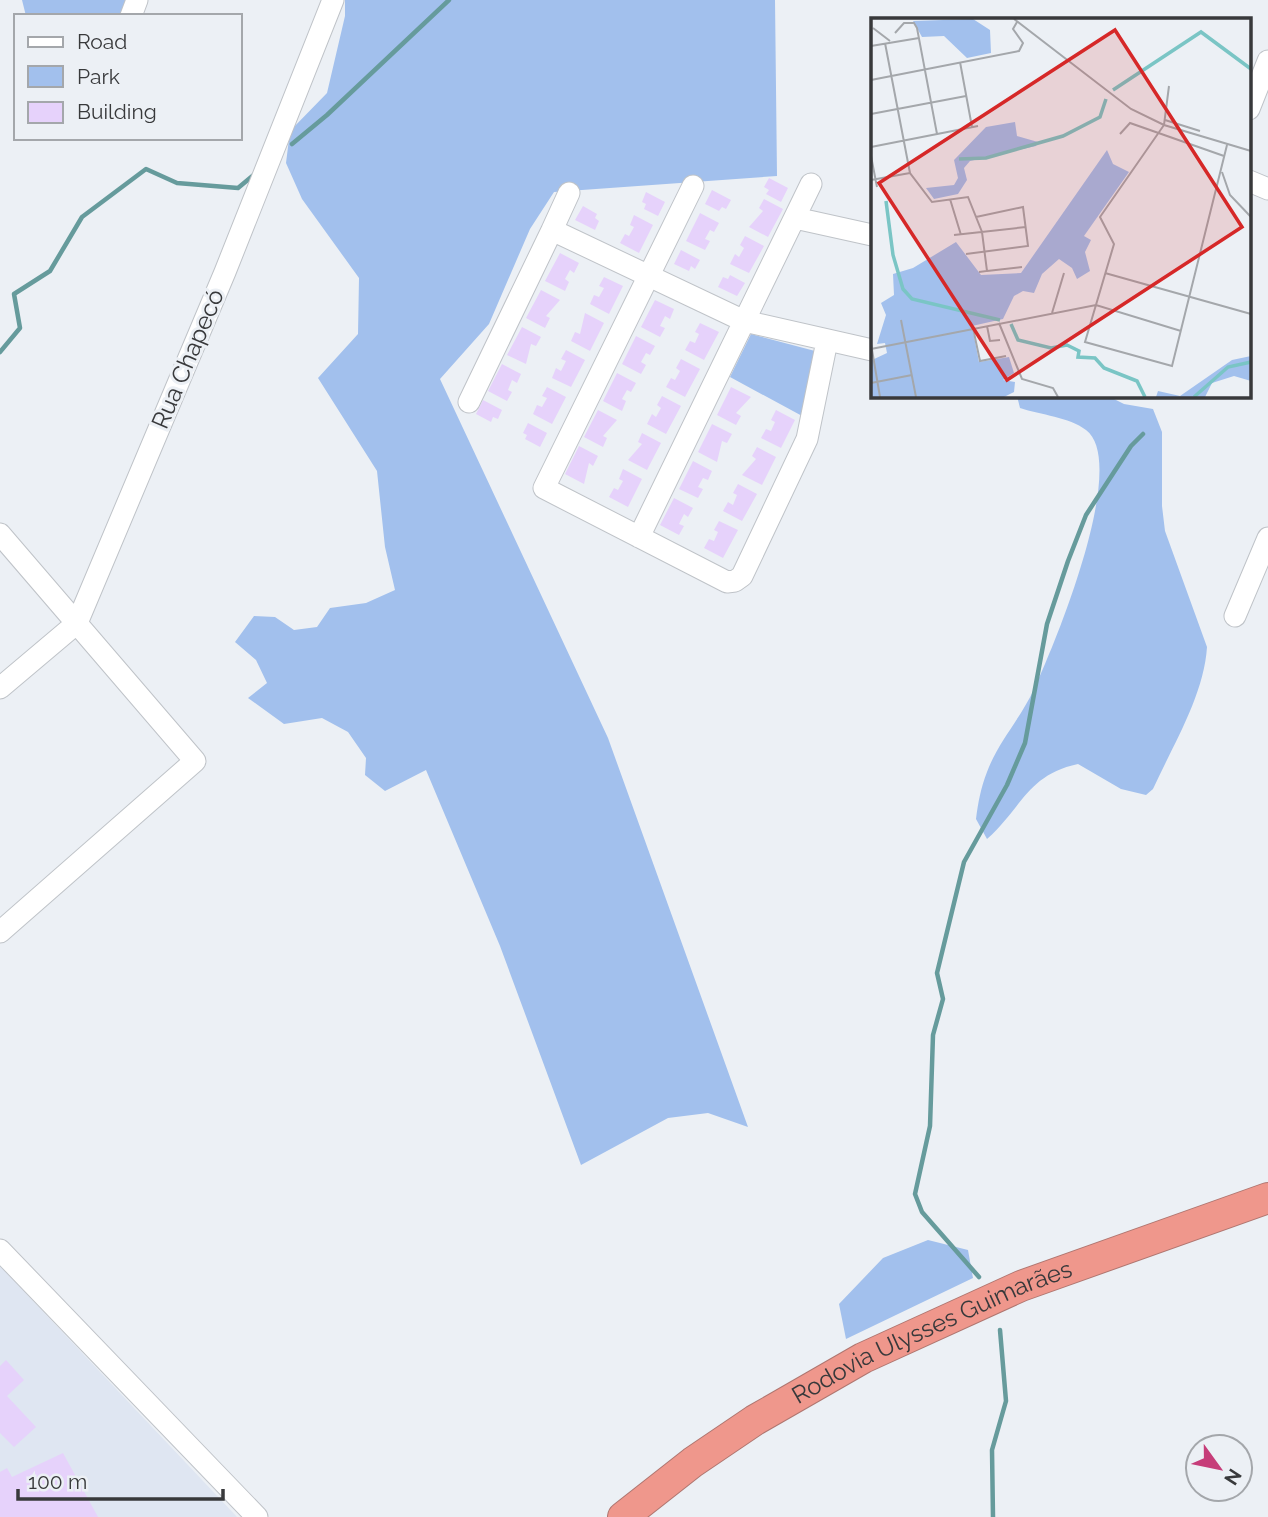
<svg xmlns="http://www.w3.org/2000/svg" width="1268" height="1517" viewBox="0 0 1268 1517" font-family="Raleway,sans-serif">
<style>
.built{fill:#dfe6f2}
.green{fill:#a2c0ed}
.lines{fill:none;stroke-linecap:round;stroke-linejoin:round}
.stream{stroke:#669b9c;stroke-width:4.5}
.building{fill:#e6d2fb}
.minor-casing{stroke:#bfc3c8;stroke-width:23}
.highway-casing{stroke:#af7670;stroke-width:32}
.minor{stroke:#fff;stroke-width:21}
.highway{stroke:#ef978c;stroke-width:30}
.labels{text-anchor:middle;stroke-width:6;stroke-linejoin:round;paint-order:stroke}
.street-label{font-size:24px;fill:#38393b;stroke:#ecf0f5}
.inset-river{fill:none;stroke:#7ac5c5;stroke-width:3.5}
.inset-road{fill:none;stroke:#a4a7ab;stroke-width:2}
.view{fill:#d62828;fill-opacity:0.15;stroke:#d62828;stroke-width:3.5}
.inset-edge{fill:none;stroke:#38393b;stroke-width:3.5}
</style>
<rect width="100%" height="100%" fill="#ecf0f5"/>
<!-- built -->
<path class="built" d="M0 1266 237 1517H0Z"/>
<!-- green -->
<path class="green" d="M22 0H133L126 16H26Z
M345 0H775L777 176 554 192 530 229 489 324 440 379 608 738 748 1127 708 1113 668 1118 581 1165 500 946 426 770 385 791 365 775 366 758 348 732 322 718 284 724 248 698 267 683 256 660 235 642 254 616 275 617 294 630 317 627 330 608 366 603 395 590 385 547 377 471 318 378 358 334 359 278 302 199 286 163 290 131 327 93 345 16Z
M751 334 815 351 804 417 730 377Z
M1017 396H1108L1124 404 1153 409 1162 432V506L1165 531 1207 647C1204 695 1173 745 1153 789L1146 795 1121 789 1078 764C1027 775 1022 808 987 839L976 819C978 803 981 787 987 772 998 742 1021 718 1034 689 1054 647 1130 463 1086 430 1069 417 1041 415 1020 408Z
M928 1240 968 1250 973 1278 846 1339 839 1304 883 1258Z"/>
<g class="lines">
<!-- stream -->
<path class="stream" d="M292 144 327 115 449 0
M0 352 20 328 14 294 50 271 82 217 146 169 177 183 238 188 256 173
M979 1277 922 1212 915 1194 930 1126 933 1035 943 999 937 973 964 862 1007 785 1025 743 1047 624 1068 561 1086 515 1131 446 1143 434
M993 1517 992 1450 1006 1401 1000 1330"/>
</g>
<!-- building -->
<path class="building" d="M769 178 788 188 781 202 766 194 769 190 764 187Z
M712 190 731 200 726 209 722 207 719 211 705 204Z
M646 192 665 202 658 216 644 209 646 204 642 202Z
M764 199 783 209 768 237 749 227 763 211 759 208Z
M583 206 597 214 595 218 599 221 595 230 575 220Z
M700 213 719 223 714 232 710 230 705 239 710 241 705 250 686 241Z
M634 215 653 225 639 253 620 243 625 234 629 236 634 227 630 225Z
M745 236 764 246 749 273 730 264 735 254 739 257 744 248 740 245Z
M681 250 700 260 695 269 691 266 689 271 674 264Z
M560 253 579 263 574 273 570 270 565 279 569 282 565 291 545 281Z
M730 275 745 283 737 296 718 287 723 277 728 279Z
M604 277 623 286 609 314 590 304 594 295 599 297 604 288 599 286Z
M541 290 560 300 546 316 550 318 545 328 526 318Z
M655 300 674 309 670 319 665 316 660 326 665 328 660 337 641 327Z
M585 313 604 323 590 351 571 341 575 332 580 334Z
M700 323 719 332 704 360 685 350 690 341 695 343 699 334 695 332Z
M522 327 541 337 536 346 531 344 526 364 507 355Z
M636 336 655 346 650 355 646 353 641 362 646 365 641 374 622 364Z
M566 350 585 360 571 387 552 378 556 368 561 371 566 361 561 359Z
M681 359 700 369 685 397 666 387 671 378 675 380 680 371 676 368Z
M502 364 521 374 517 383 512 380 508 390 512 392 507 401 488 391Z
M617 373 636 383 631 392 627 390 622 399 626 401 622 411 603 401Z
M547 387 566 397 552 424 533 414 537 405 542 407 547 398 542 396Z
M731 387 751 397 736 413 741 416 736 425 717 415Z
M662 396 681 406 666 434 647 424 652 414 656 417 661 408 657 405Z
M483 400 502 410 498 419 493 417 491 422 476 414Z
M598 410 617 420 603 436 607 438 603 447 584 437Z
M776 410 795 420 781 448 761 438 766 429 771 431 775 422 771 420Z
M528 423 547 433 540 447 525 439 527 435 523 433Z
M712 424 732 434 727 443 722 441 717 462 698 452Z
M642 433 661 443 647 470 628 460 642 444 638 442Z
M579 446 598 456 593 466 589 463 584 484 565 474Z
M757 447 776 457 762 485 742 475 756 459 752 456Z
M693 461 712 471 708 480 703 478 698 487 703 489 698 498 679 489Z
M623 469 642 479 628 507 609 497 614 488 618 490 623 481 619 479Z
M738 484 757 494 742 521 723 511 728 502 733 505 737 495 733 493Z
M674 498 693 508 688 517 684 514 679 524 684 526 679 535 660 525Z
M719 521 738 530 723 558 704 548 709 539 714 541 718 532 714 530Z
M6 1360 24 1380 7 1396 36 1427 14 1447 0 1433V1366Z
M63 1453 98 1517H0V1472L7 1468 12 1477Z"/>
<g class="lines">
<defs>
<path id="minor" d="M131 16 137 0
M1249 109 1268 61
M1249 181 1268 189
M693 186 544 488 727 582 735 581 742 576 807 439 827 341
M569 193 552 230 744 321 872 350
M795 218 872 235
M469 402 552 230
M0 534 195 761 0 932
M639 537 811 184
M1235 616 1268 538
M0 688 77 623 225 272 333 0
M0 1250 257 1517"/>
<g id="highway">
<path id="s1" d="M623 1517 693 1462 755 1420 863 1358 1021 1286 1268 1198"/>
</g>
</defs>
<!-- minor casing -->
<use href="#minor" class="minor-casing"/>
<!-- highway casing -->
<use href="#highway" class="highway-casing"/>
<!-- minor -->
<use href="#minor" class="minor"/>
<!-- highway -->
<use href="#highway" class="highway"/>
</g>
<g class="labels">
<!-- street labels -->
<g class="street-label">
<text transform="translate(188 359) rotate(-67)" y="8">Rua Chapecó</text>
<text dy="8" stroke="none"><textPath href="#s1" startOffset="362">Rodovia Ulysses Guimarães</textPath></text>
</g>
</g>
<!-- overview -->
<g transform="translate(871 18)">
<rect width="380" height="380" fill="#ecf0f5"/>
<path d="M102 1 119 12 120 35 96 40 73 18 51 19 42 3ZM144 104 146 118 167 124 165 128 99 143 93 150 96 162 87 176 63 181 55 170 83 167 87 160 83 142 115 109ZM236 132 242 146 258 154 213 218 220 222 214 234 219 253 206 261 201 250 188 241 171 256 163 275 152 273 143 278 132 301 101 308 108 344 138 339 143 355 132 362 144 364 143 374 133 379H0L1 342 16 335 14 325 6 326 15 297 10 285 23 277 22 256 42 250 85 224 110 257 150 255ZM380 338V363L363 358 341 365 334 379H285L287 373 309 378 361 342Z" fill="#a2c0ed"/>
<path class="inset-river" d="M242 72 330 14 380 51M88 141 115 140 192 118 229 99 235 81M15 183 22 237 32 271 41 281 129 302M140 306 147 322 180 330 196 327 208 333 207 339 224 340 233 350 266 363 274 379M323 379 357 349 380 344"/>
<path class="inset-road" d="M143 1 260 91 293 107 380 133M2 10 19 23M24 15 33 5H43L46 10 66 116M14 25 39 155 61 184 97 179 111 214 116 253 108 254M0 28 48 20M89 44 101 109M0 62 148 33 152 25 142 11 146 4M298 68 293 107 229 199 243 226 214 324 301 348 356 127M0 96 95 78M294 102 329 113M249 116 259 105 353 138M0 129 107 108M0 138 6 169M351 154 359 177 380 199M0 162 39 155M79 181 90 217M83 217 155 209M95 236 157 228 152 189 105 199M116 253 151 249M234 255 380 296M181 295 193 255M30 302 45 379M128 305 151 361 182 370 187 379M116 308 119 323 129 322M102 310 109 343 135 338M0 326 9 379M0 331 225 287 310 313M0 365 41 357"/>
<path class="view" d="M244 12 371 209 136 362 8 165Z"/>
<rect width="380" height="380" class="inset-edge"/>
</g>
<!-- legend -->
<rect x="14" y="14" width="228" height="126" fill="#ecf0f5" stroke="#a4a7ab" stroke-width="2"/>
<rect x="28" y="37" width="35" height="10" fill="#ffffff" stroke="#a4a7ab" stroke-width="2"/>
<text x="77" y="49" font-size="21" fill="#38393b">Road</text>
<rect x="28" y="66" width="35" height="21" fill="#a2c0ed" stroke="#a4a7ab" stroke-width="2"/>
<text x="77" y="84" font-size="21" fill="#38393b">Park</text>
<rect x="28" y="102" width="35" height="21" fill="#e6d2fb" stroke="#a4a7ab" stroke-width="2"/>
<text x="77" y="119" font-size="21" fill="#38393b">Building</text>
<!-- north arrow -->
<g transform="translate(1219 1468) rotate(123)"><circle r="33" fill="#ecf0f5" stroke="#a4a7ab" stroke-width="2"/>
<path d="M0-5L12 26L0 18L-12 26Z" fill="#c63d79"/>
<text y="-10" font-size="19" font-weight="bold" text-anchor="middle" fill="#38393b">N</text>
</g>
<!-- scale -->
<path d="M18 1489v10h205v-10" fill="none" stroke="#38393b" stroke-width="3.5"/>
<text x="28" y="1489" font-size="21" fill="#38393b" stroke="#ecf0f5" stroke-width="5" paint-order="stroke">100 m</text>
</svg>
